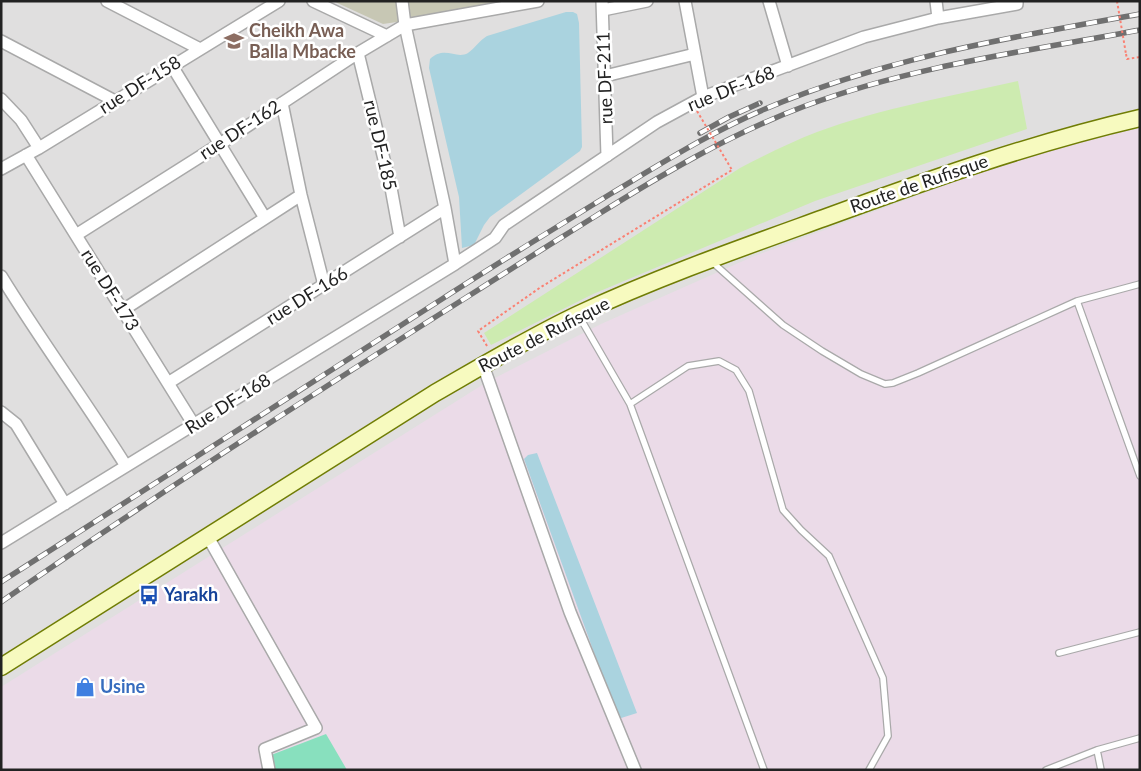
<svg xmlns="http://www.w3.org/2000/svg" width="1141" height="771" viewBox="0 0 1141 771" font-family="Lato,sans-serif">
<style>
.residential{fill:#e0dfdf}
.industrial{fill:#ebdbe8}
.construction{fill:#c7c7b4}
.grass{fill:#cdebb0}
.pitch{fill:#88e0be}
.water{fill:#aad3df}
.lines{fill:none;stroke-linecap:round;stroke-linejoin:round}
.service-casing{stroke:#a9a9a9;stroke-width:8}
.minor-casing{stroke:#a9a9a9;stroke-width:14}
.secondary-casing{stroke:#707d05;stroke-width:19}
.path{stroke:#fa8072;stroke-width:2;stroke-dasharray:2.5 2.5;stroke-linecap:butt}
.service{stroke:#fff;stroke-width:5.5}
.minor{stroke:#fff;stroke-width:11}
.secondary{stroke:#f7fabf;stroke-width:16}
.rail-casing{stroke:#707070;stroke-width:5.5}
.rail{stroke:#fff;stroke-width:4;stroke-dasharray:11;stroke-linecap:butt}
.path-bridge{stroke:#fa8072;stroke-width:2;stroke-dasharray:2.5 2.5;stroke-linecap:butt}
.labels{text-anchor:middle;stroke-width:5;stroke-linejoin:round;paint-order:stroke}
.education-label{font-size:18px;font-weight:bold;fill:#785e54;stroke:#fff;text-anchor:start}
.street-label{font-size:18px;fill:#222;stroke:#fff}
.transit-label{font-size:18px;font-weight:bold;fill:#164399;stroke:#fff;text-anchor:start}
.shop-label{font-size:18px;font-weight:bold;fill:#366cbe;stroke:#fff;text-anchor:start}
</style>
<rect width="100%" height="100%" fill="#f2efe9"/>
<!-- residential -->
<path class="residential" d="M1 1H1140V770H1Z"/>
<!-- industrial -->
<path class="industrial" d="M1140 128V770H1V687L487 382 601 324 752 257 975 174 1080 142Z"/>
<!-- construction -->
<path class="construction" d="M333 1H540L383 24Z"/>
<!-- grass -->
<path class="grass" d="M1018 81 1027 129 815 201 593 294 491 345 484 333 740 168C765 155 791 142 817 132 882 108 951 96 1018 81Z"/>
<!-- pitch -->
<path class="pitch" d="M326 734 347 770H274L271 755Z"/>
<!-- water -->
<path class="water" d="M566 12H573L577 14 579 23 582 147 580 151 490 217 484 225 474 245 462 248 459 197 429 68 430 59C445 45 456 60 468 53 475 48 479 41 487 36Z
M537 453 637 713 618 719 524 459 528 455Z"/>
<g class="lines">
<defs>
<path id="service" d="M711 261 783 325 822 351 861 374 885 384 893 383 918 373 1077 301 1140 284
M1077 301 1140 476
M579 316 630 404 764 770
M630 404 688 366 719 361 736 370 749 391 783 510 801 530 829 556 883 678 888 736 869 770
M1059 653 1140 632
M1097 750 1101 770
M1046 770 1097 750 1140 738"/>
<path id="minor" d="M107 1 200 49
M313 1 387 36
M402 1 405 25 445 208 455 264
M602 1 607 156
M685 1 703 97
M769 1 788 66
M936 1 938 18
M603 10 647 1
M1 41 115 101
M358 53 391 188 400 237
M172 66 265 218
M605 76 695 54
M1 99 21 120 39 148
M282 103 301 195 324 285
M26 155 194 425
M1 169 39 148 279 1
M76 235 220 144 358 53 405 25 538 1
M1 276C41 341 86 402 126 466
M123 310 301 195
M483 365 570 612 635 770
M168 383 445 208
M1 412 16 424 65 504
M208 537 316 728 265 749 269 770
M1 543 455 264 495 238 504 225 657 122 703 97 864 37 938 18 1017 4V1"/>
<path id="secondary" d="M1 667 435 393C482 366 530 337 579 314 658 277 741 248 824 218 928 180 1032 143 1140 118"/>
</defs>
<!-- service casing -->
<use href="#service" class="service-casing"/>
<!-- minor casing -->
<use href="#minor" class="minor-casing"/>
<!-- secondary casing -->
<use href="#secondary" class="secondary-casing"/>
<!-- path -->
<path class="path" d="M1126 54 1127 59 1140 57
M487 346 478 331 541 287 732 170"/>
<!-- service -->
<use href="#service" class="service"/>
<!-- minor -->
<use href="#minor" class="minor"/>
<!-- secondary -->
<use href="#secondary" class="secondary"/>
<defs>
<path id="rail" d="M700 133 729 117 760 103
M1 582C148 488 295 393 442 299 498 263 555 228 612 193 662 163 711 132 765 109 884 58 1013 37 1140 14
M1 602C154 496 310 396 467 297 509 270 551 244 594 217 661 175 730 134 805 106 912 66 1028 51 1140 30"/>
</defs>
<!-- rail casing -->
<use href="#rail" class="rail-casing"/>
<!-- rail -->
<use href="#rail" class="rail"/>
<!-- path-bridge -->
<path class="path-bridge" d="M1117 1 1126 54
M697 111 732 170"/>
</g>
<!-- icons -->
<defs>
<symbol id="school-bare" viewBox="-9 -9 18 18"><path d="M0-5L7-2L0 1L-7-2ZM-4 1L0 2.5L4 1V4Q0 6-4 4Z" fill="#8d6e63" stroke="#fff" stroke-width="2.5" paint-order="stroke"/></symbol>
<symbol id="bus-bare" viewBox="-9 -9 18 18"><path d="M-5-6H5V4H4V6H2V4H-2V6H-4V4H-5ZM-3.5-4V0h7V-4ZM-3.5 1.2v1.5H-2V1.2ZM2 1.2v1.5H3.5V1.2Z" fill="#1a4fb4" stroke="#fff" stroke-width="2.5" paint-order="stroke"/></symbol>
<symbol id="shop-bare" viewBox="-9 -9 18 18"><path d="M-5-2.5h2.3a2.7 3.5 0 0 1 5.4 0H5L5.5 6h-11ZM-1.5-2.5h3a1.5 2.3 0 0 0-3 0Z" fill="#3f7fe0" stroke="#fff" stroke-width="2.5" paint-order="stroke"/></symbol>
</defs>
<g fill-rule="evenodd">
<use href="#school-bare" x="220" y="27" width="28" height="28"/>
<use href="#bus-bare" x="135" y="581" width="28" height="28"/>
<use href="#shop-bare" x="71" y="673" width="28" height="28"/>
</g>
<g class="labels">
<!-- education labels -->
<g class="education-label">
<text x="249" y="37">Cheikh Awa<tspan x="249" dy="21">Balla Mbacke</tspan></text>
</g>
<!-- street labels -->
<g class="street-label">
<text transform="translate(605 78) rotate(-92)" y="6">rue DF-211</text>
<text transform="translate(140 85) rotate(-32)" y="6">rue DF-158</text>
<text transform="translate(731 89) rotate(-22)" y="6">rue DF-168</text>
<text transform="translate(240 130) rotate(-33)" y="6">rue DF-162</text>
<text transform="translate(380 145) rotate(77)" y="6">rue DF-185</text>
<text transform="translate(919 184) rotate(-19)" y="6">Route de Rufisque</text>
<text transform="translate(110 290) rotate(58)" y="6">rue DF-173</text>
<text transform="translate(307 296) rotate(-32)" y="6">rue DF-166</text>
<text transform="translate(544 335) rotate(-27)" y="6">Route de Rufisque</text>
<text transform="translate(228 404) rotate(-32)" y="6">Rue DF-168</text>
</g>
<!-- transit labels -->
<g class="transit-label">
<text x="164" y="601">Yarakh</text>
</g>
<!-- shop labels -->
<g class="shop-label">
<text x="100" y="693">Usine</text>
</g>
</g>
<!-- border -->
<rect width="1141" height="771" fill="none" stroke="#222222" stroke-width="5"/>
</svg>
